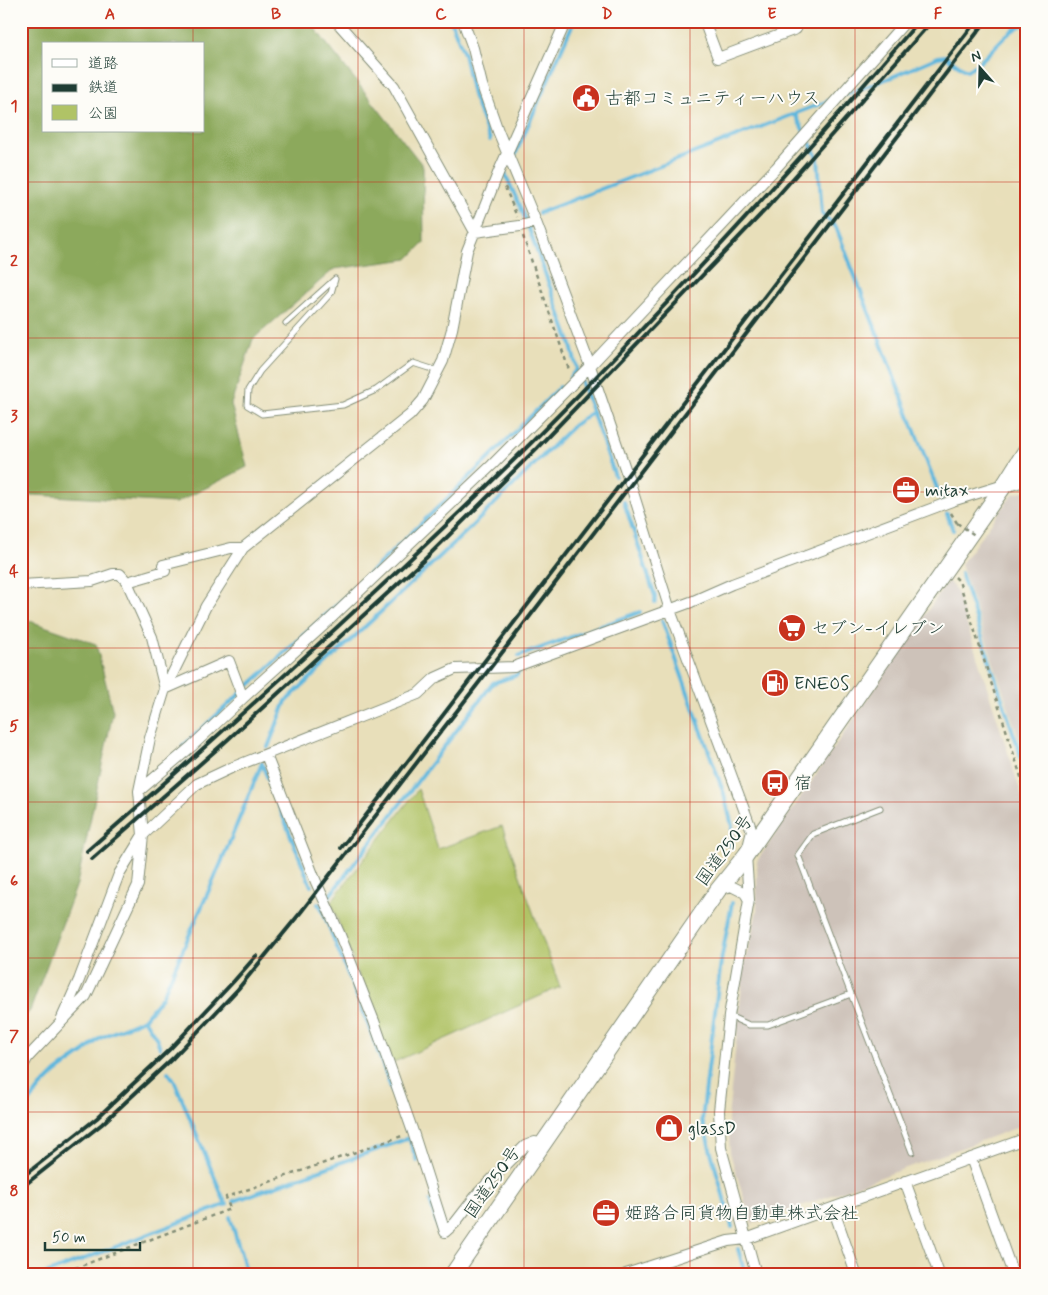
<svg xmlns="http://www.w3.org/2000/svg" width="1048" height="1295" viewBox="0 0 1048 1295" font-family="Mynerve,'Klee One',sans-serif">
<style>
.industrial{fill:#cdc2b9}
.green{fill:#b0c366;stroke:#68804d}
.forest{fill:#8ca95b;stroke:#567348;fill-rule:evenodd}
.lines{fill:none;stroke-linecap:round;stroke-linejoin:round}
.stream{stroke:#60b7dd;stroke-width:4}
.service-casing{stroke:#848e77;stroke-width:7}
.minor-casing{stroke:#848e77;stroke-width:12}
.primary-casing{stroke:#848e77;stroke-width:18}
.trunk-casing{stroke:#848e77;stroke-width:18}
.path{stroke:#848e77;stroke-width:2.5;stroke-dasharray:4 4;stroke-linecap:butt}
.service{stroke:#fff;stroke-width:5}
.minor{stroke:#fff;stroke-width:10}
.primary{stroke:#fff;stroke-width:16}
.trunk{stroke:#fff;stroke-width:16}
.rail{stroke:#1f3d34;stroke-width:4}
.path-bridge{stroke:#848e77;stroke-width:2.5;stroke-dasharray:4 4;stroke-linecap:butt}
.grid{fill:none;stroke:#c8321e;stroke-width:1;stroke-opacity:0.55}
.labels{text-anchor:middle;stroke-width:4;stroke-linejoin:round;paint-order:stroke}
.poi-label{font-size:18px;fill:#1f3d34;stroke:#fdfcf7;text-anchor:start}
.street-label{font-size:18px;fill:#1f3d34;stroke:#fdfcf7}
.neatline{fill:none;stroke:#c8321e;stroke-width:2}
.grid-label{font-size:16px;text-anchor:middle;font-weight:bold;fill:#c8321e}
</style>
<rect width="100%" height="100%" fill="#fdfcf7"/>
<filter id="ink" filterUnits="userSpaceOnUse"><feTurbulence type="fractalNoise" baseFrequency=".02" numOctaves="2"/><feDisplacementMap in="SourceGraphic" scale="10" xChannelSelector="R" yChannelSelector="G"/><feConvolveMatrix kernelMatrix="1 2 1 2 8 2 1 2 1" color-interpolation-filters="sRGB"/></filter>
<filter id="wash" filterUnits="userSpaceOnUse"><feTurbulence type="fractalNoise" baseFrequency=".0096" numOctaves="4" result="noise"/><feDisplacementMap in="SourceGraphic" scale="20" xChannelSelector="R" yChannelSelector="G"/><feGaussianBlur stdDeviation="1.12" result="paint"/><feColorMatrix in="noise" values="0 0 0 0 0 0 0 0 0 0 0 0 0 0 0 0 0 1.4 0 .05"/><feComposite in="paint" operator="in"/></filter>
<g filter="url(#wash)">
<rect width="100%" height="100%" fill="#e8dfba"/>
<!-- industrial -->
<path class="industrial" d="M1027 490V763L961 564 1013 494Z
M948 581 956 590 1027 812V1124L752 1224 730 1153 728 1118 744 967 757 911V861Z"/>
<!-- green -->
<path class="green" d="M418 789 438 849 502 826 560 987 392 1063 331 902Z"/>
<!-- forest -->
<path class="forest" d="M21 21H309L423 166 424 243 408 259 334 269 253 339 231 404 247 467 176 503 34 495 21 496ZM44 44H204V131H44Z
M21 618 96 644 113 712 77 884 30 1011 21 1021Z"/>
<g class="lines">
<!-- stream -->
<path class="stream" d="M451 21 464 54 473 95 490 140
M844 95 892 77 938 57 945 56 967 71C990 59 1002 31 1027 23
M795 114 818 159 822 214 836 227 942 501
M515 155 574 21
M504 171 525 218 570 342 577 369 615 476
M539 213 833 99
M570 377 577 369
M624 502 655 596V602
M947 514 953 530
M961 573 1027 775
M662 620 724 794 732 826 731 846
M519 656 640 612
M183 746 341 601 485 462 560 387
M268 747 286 701 468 530 574 425 592 412
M262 764 311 886
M732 903 721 961 702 1120 732 1227
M318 904 321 907 369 1027 406 1129
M321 907 493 683 517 675 519 670
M144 1019 157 1039 160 1048
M168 1072 174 1080 226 1205
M21 1113 40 1088 56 1072 84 1052 100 1038 144 1019 162 997 221 863 262 763
M234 1201 409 1138 417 1161
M430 1201 440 1234
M230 1217 247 1274
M738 1249 745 1274
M45 1274 227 1204"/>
</g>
</g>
<g filter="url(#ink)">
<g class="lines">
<defs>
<path id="service" d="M286 323 335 279 331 293 260 371 248 390 247 405 262 414 343 405 376 390 413 363 438 371
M851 994 798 855 813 834 880 808
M729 1016 749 1025H768L851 994 912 1152"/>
<path id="minor" d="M336 21 394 86 475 232 520 226 536 222
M463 21 473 48 482 85 498 131 536 222 590 366 631 486 670 610 752 831 746 855 749 900 729 1016 719 1111 721 1148 756 1274
M704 21 718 58 796 29 793 21
M127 582 165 571 163 565 231 548H243
M21 585 92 581 113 574H120L127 582 152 637 165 689 229 661 243 698
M266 755 316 882 340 935 374 1021 413 1132 445 1232 455 1223 479 1192 525 1146 535 1142 543 1145
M139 791 192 746 243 698 324 625 492 465 590 366 776 168 906 21
M719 890 731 886 745 893 749 900
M62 1018 79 980 119 874 143 835 197 784 231 768 418 694 435 678 455 669 514 667 691 602 732 584 952 501 1004 485
M21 1069 28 1057 86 996 138 885 143 835 139 791 150 738 165 689 206 606 243 548 410 415 423 400 443 361 452 329 467 251 499 171 566 21
M971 1158 1013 1274
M905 1181 939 1274
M833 1208 856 1274
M626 1274 728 1241 746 1239 1027 1138"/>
<path id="primary" d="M1005 484 1027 477"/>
<path id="trunk" d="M453 1274 718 890 746 855 1005 484 1027 449"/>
</defs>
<!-- service casing -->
<use href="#service" class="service-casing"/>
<!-- minor casing -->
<use href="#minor" class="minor-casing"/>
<!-- primary casing -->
<use href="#primary" class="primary-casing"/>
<!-- trunk casing -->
<use href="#trunk" class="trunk-casing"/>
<!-- path -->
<path class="path" d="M505 187 517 217
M523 236 569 370
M951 513 957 523
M955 577 959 581 1027 796
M60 1274 230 1209 226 1197 402 1136"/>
<!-- service -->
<use href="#service" class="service"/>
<!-- minor -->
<use href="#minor" class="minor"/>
<!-- primary -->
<use href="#primary" class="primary"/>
<!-- trunk -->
<use href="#trunk" class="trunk"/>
<!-- rail -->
<path class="rail" d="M341 848 976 21
M87 851C238 719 388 584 531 443 666 308 795 166 919 21
M92 859 224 743 426 558 537 448 767 208 932 21
M21 1178 97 1118 171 1048 234 981 256 956
M21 1188 102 1124 173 1058 238 989 301 912 491 667 986 21"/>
<!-- path-bridge -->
<path class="path-bridge" d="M957 523 976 536"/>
</g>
</g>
<!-- grid -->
<path class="grid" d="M193 21V44M358 21V1274M524 21V1274M690 21V1274M855 21V1274M193 131V1274M21 182H1027M21 338H1027M21 492H1027M21 648H1027M21 802H1027M21 958H1027M21 1112H1027"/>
<!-- icons -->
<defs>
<symbol id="civic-disc" viewBox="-11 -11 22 22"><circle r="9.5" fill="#c8321e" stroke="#fdfcf7"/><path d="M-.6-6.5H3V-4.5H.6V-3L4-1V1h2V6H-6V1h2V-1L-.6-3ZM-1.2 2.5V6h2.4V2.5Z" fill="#fff"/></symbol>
<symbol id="office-disc" viewBox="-11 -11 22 22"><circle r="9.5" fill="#c8321e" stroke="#fdfcf7"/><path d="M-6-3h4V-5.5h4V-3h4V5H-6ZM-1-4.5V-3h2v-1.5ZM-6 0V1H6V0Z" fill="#fff"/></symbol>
<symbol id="supermarket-disc" viewBox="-11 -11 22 22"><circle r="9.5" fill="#c8321e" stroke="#fdfcf7"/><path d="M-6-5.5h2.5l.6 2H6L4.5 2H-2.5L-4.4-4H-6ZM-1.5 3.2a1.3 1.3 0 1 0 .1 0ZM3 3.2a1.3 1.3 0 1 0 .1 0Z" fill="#fff"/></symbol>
<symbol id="fuel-disc" viewBox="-11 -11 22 22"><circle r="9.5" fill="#c8321e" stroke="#fdfcf7"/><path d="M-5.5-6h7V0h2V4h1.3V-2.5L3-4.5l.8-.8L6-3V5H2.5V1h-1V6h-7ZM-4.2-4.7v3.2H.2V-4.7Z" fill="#fff"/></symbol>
<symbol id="bus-disc" viewBox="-11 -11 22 22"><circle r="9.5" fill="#c8321e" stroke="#fdfcf7"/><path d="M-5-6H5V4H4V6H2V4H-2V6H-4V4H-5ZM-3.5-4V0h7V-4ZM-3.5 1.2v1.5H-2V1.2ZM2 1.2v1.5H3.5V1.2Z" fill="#fff"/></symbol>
<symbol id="shop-disc" viewBox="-11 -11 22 22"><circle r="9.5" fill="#c8321e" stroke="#fdfcf7"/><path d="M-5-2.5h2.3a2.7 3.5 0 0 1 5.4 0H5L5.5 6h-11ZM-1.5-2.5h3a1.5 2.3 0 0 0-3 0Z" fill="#fff"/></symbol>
</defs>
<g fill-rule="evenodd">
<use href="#civic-disc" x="570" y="82" width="32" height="32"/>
<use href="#office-disc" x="890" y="474" width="32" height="32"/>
<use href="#supermarket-disc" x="776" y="612" width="32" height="32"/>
<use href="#fuel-disc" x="759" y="667" width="32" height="32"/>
<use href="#bus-disc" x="759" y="767" width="32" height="32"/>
<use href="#shop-disc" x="653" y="1112" width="32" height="32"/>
<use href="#office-disc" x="590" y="1197" width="32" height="32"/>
</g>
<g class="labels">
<!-- poi labels -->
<g class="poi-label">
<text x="605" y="104">古都コミュニティーハウス</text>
<text x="925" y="496">mitax</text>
<text x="811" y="634">セブン-イレブン</text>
<text x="794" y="689">ENEOS</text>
<text x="794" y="789">宿</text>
<text x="688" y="1134">glassD</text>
<text x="625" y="1219">姫路合同貨物自動車株式会社</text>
</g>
<!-- street labels -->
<g class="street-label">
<text transform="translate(724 850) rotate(-54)" y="6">国道250号</text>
<text transform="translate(492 1182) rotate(-55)" y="6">国道250号</text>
</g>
</g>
<!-- margin -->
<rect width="1048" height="1295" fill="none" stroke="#fdfcf7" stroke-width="55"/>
<!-- legend -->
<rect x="42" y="42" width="162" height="90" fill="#fdfcf7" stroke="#a4b0a9"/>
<rect x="52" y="59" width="25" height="8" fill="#ffffff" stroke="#a4b0a9"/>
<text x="88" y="68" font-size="15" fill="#1f3d34">道路</text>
<rect x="52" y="84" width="25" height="8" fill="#1f3d34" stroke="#a4b0a9"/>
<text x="88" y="92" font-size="15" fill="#1f3d34">鉄道</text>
<rect x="52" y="105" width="25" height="15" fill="#b0c366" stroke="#a4b0a9"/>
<text x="88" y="118" font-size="15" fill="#1f3d34">公園</text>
<!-- north arrow -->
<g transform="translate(980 68) rotate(340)" stroke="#fdfcf7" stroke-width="4" paint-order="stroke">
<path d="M0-4L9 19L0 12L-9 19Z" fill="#1f3d34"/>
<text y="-8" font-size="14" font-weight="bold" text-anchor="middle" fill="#1f3d34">N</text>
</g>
<!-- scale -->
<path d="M45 1242v8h95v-8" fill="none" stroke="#1f3d34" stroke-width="2.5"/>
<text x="52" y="1242" font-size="15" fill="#1f3d34" stroke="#fdfcf7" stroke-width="4" paint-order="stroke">50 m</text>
<rect x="28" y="28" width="992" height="1240" class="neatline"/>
<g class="grid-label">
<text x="110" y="19">A</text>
<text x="276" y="19">B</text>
<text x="441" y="19">C</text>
<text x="607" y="19">D</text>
<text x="772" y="19">E</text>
<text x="938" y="19">F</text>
<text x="14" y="111">1</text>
<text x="14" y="266">2</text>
<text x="14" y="421">3</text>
<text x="14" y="576">4</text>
<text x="14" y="731">5</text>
<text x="14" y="886">6</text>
<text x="14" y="1041">7</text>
<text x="14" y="1196">8</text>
</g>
</svg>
